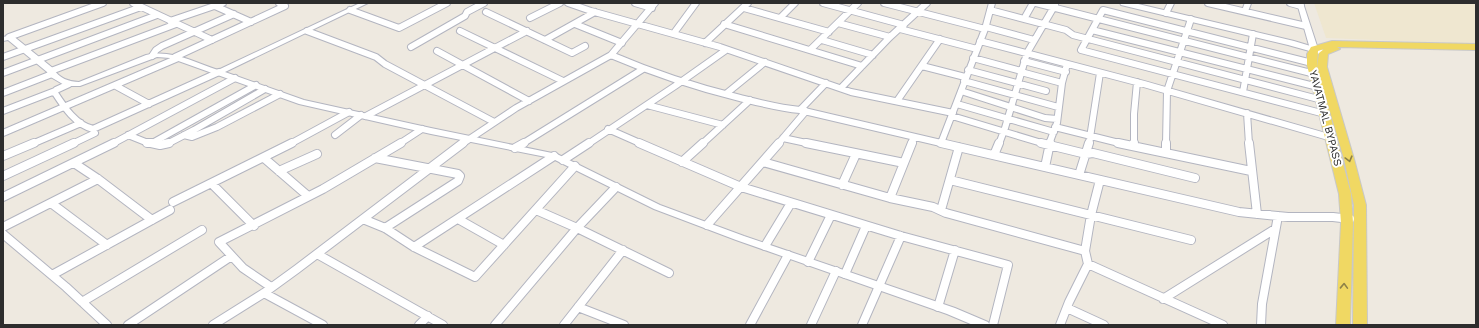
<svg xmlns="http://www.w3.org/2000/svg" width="1479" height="328" viewBox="0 0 1479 328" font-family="'Work Sans',sans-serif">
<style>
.education{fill:#efe7d0}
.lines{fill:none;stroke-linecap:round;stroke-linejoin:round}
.minor-far1-casing{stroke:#b3b5c0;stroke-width:8}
.minor-casing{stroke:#b3b5c0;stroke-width:10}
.tertiary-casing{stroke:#b3b5c0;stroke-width:2}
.secondary-casing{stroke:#b3b5c0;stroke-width:2}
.primary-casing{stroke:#c8c8c8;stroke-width:2}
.minor-far1{stroke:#fff;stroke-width:6}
.minor{stroke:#fff;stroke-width:8}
.tertiary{fill:#fff;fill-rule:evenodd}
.secondary{fill:#fff;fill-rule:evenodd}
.primary{fill:#f0d863;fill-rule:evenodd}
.oneway{stroke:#8e8248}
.labels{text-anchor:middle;stroke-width:4;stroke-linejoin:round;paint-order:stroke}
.street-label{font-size:11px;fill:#2d2d2d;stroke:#fff}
</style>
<rect width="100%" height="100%" fill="#eee9e0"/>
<!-- education -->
<path class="education" d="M1314 3H1476V44L1326 38Z"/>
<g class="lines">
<defs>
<path id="minor-far1" d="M133 3 212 40
M568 3 591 11 720 47 851 92 953 113
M635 3 652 8
M823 3 904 25
M884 3 985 29
M1036 3 1315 74
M1208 3 1306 26
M1290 3 1301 6
M215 6 251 22
M744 8 829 32
M350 10 399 28 447 3
M990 10 1066 30 1073 35 1322 100
M1245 11 1248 3
M486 12 572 53 585 46
M1166 13 1171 3
M530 18 560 3
M780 18 795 3
M1024 19 1033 3
M170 21 223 3
M838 23 890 37
M575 24 622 43
M724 24 862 66
M986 27 1034 40
M900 29 977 49
M1092 30 1318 87
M307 31 376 57 385 64 494 122
M460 31 563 81
M674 33 696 3
M9 37 103 3
M545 40 595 12
M822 40 873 55
M980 41 1144 84 1332 138
M705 43 748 3
M411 47 465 16 467 12 484 3
M810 50 858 3
M437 51 529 101
M611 55C653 73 695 87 740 98 760 103 779 108 800 110L945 144
M152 56 156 50 162 46 234 14
M3 57 141 7
M175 57 285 6 279 3
M973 58 1021 71
M1024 61 1066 72
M1312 63 1103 10 1081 50 1325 114
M922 66 965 77
M968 70 1046 91
M51 71 176 24
M1021 72 1062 83
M3 73 157 15
M964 81 1058 107
M69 84 56 90 55 93C64 107 76 125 93 129L219 72
M116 86 149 104
M841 88 890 37 927 3
M961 91 1045 118 1057 119
M1243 92 1253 34
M3 93 52 74
M727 93 765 62
M897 101 940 39
M957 104 1054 132
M647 105 723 125
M800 110 826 83
M3 111 55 91
M1247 113 1249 144
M366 116 527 31
M952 116 1045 144
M1055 127 1123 144
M608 129 642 144
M3 133 178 58
M128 135 148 143 154 142 256 85
M184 135 192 137 217 127 280 94
M335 135 361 115
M783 138 811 144
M151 143 154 144
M941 143 985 29 992 3
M32 144 81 123
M72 144 95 133
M112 144 235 78
M167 144 194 130 265 89
M290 144 349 112
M399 144 422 129
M462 144 516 108 611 55 655 3
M522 144 643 69
M588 144 675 86 726 50
M702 144 750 100
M778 144 806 111
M911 144 914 137
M999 144 1005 128 1027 53 1055 5
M1049 144 1057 123 1062 83 1067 64
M1089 144 1100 73
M1134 144V114L1137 82
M1166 144 1167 91 1191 19"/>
<path id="minor" d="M147 143H150
M151 143 160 145 169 143
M639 143 741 187 901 236 1008 265 993 325
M806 143 904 163
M941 143 1239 212 1288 217H1333L1350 219
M1041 143 1086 154 1093 153 1195 178
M1118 143 1251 171
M1134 143V146
M1249 143 1257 214
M515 148 524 143
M1166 153V143
M994 155 999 143
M3 156 34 143
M264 158 308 196
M375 158 458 174 460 176 458 181 385 228
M563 160 589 143
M682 162 703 143
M763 162 890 198 933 207 946 213 1085 251
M74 163 98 179 152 220
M1045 167 1050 143
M279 171 317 154
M1079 175 1089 143
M3 176 74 143
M950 180 1191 240
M212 184 254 226
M842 185 856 154
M3 197 114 143
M890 198 912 143
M173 202 292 143
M51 203 107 245
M536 210 577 228 669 273
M941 210 959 147
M363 219 385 228 414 247 475 277 575 166
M458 219 504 245
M707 225 779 143
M3 227 98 179
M3 234 66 287 107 325
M765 246 791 203
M414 247 554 156
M317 254 443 325
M808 262 831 215
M1088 264 1223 325
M845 274 866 226
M52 275 170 210
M271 287 243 268 219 242 323 189 401 143
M264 293 323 325
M1163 299 1275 229
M82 302 202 230
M578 307 624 325
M938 307 955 250
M1067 308 1104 325
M128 325 230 257
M213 325 264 293 297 269 463 143
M419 325 428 316
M495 325 577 228 616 187
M564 325 623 250
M750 325 788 255
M811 325 836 271
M862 325 901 236
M1060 325 1069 302 1088 264 1085 251 1091 215 1100 180
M1261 325 1262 304 1278 216"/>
<path id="tertiary" d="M360 3H368L225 72 304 100 431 128 557 154 660 205 744 236 955 308 988 322 990 325H973L947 314 736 240 654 209 551 158 431 134 299 104 170 58 157 57 152 59 80 86H66L49 76 47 72 8 40 3 41V37L12 35 54 69C58 78 70 82 79 82L146 55C171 49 194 62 218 70Z
M1297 3H1303L1318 49 1317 51H1311L1310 49Z"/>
<path id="secondary" d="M1120 3H1134L1294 41 1327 51 1328 53 1324 55 1288 45 1121 5Z"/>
<path id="primary" d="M1332 41 1476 44V50L1337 47 1340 49 1328 54 1327 67 1354 159 1366 205 1367 325H1353L1354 205 1344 159 1317 67 1319 53 1324 49 1318 51 1317 65 1351 194 1353 223 1350 325H1336L1341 223 1339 194 1307 65V54L1311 47Z"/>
</defs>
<!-- minor-far1 casing -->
<use href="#minor-far1" class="minor-far1-casing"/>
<!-- minor casing -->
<use href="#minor" class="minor-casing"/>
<!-- tertiary casing -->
<use href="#tertiary" class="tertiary-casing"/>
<!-- secondary casing -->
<use href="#secondary" class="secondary-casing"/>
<!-- primary casing -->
<use href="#primary" class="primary-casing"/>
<!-- minor-far1 -->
<use href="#minor-far1" class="minor-far1"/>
<!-- minor -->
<use href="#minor" class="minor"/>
<!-- tertiary -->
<use href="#tertiary" class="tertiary"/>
<!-- secondary -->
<use href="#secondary" class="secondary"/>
<!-- primary -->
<use href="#primary" class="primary"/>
</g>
<!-- one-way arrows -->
<defs><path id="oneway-chevron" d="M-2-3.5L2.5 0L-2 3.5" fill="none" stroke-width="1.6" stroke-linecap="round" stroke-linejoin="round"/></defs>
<g class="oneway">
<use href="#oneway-chevron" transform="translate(1349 159) rotate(75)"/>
<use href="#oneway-chevron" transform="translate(1344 286) rotate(-88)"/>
</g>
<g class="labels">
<!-- street labels -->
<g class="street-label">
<text transform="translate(1326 118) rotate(75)" y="4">YAVATMAL BYPASS</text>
</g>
</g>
<!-- border -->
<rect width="1479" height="328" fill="none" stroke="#2d2d2d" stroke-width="8"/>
</svg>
